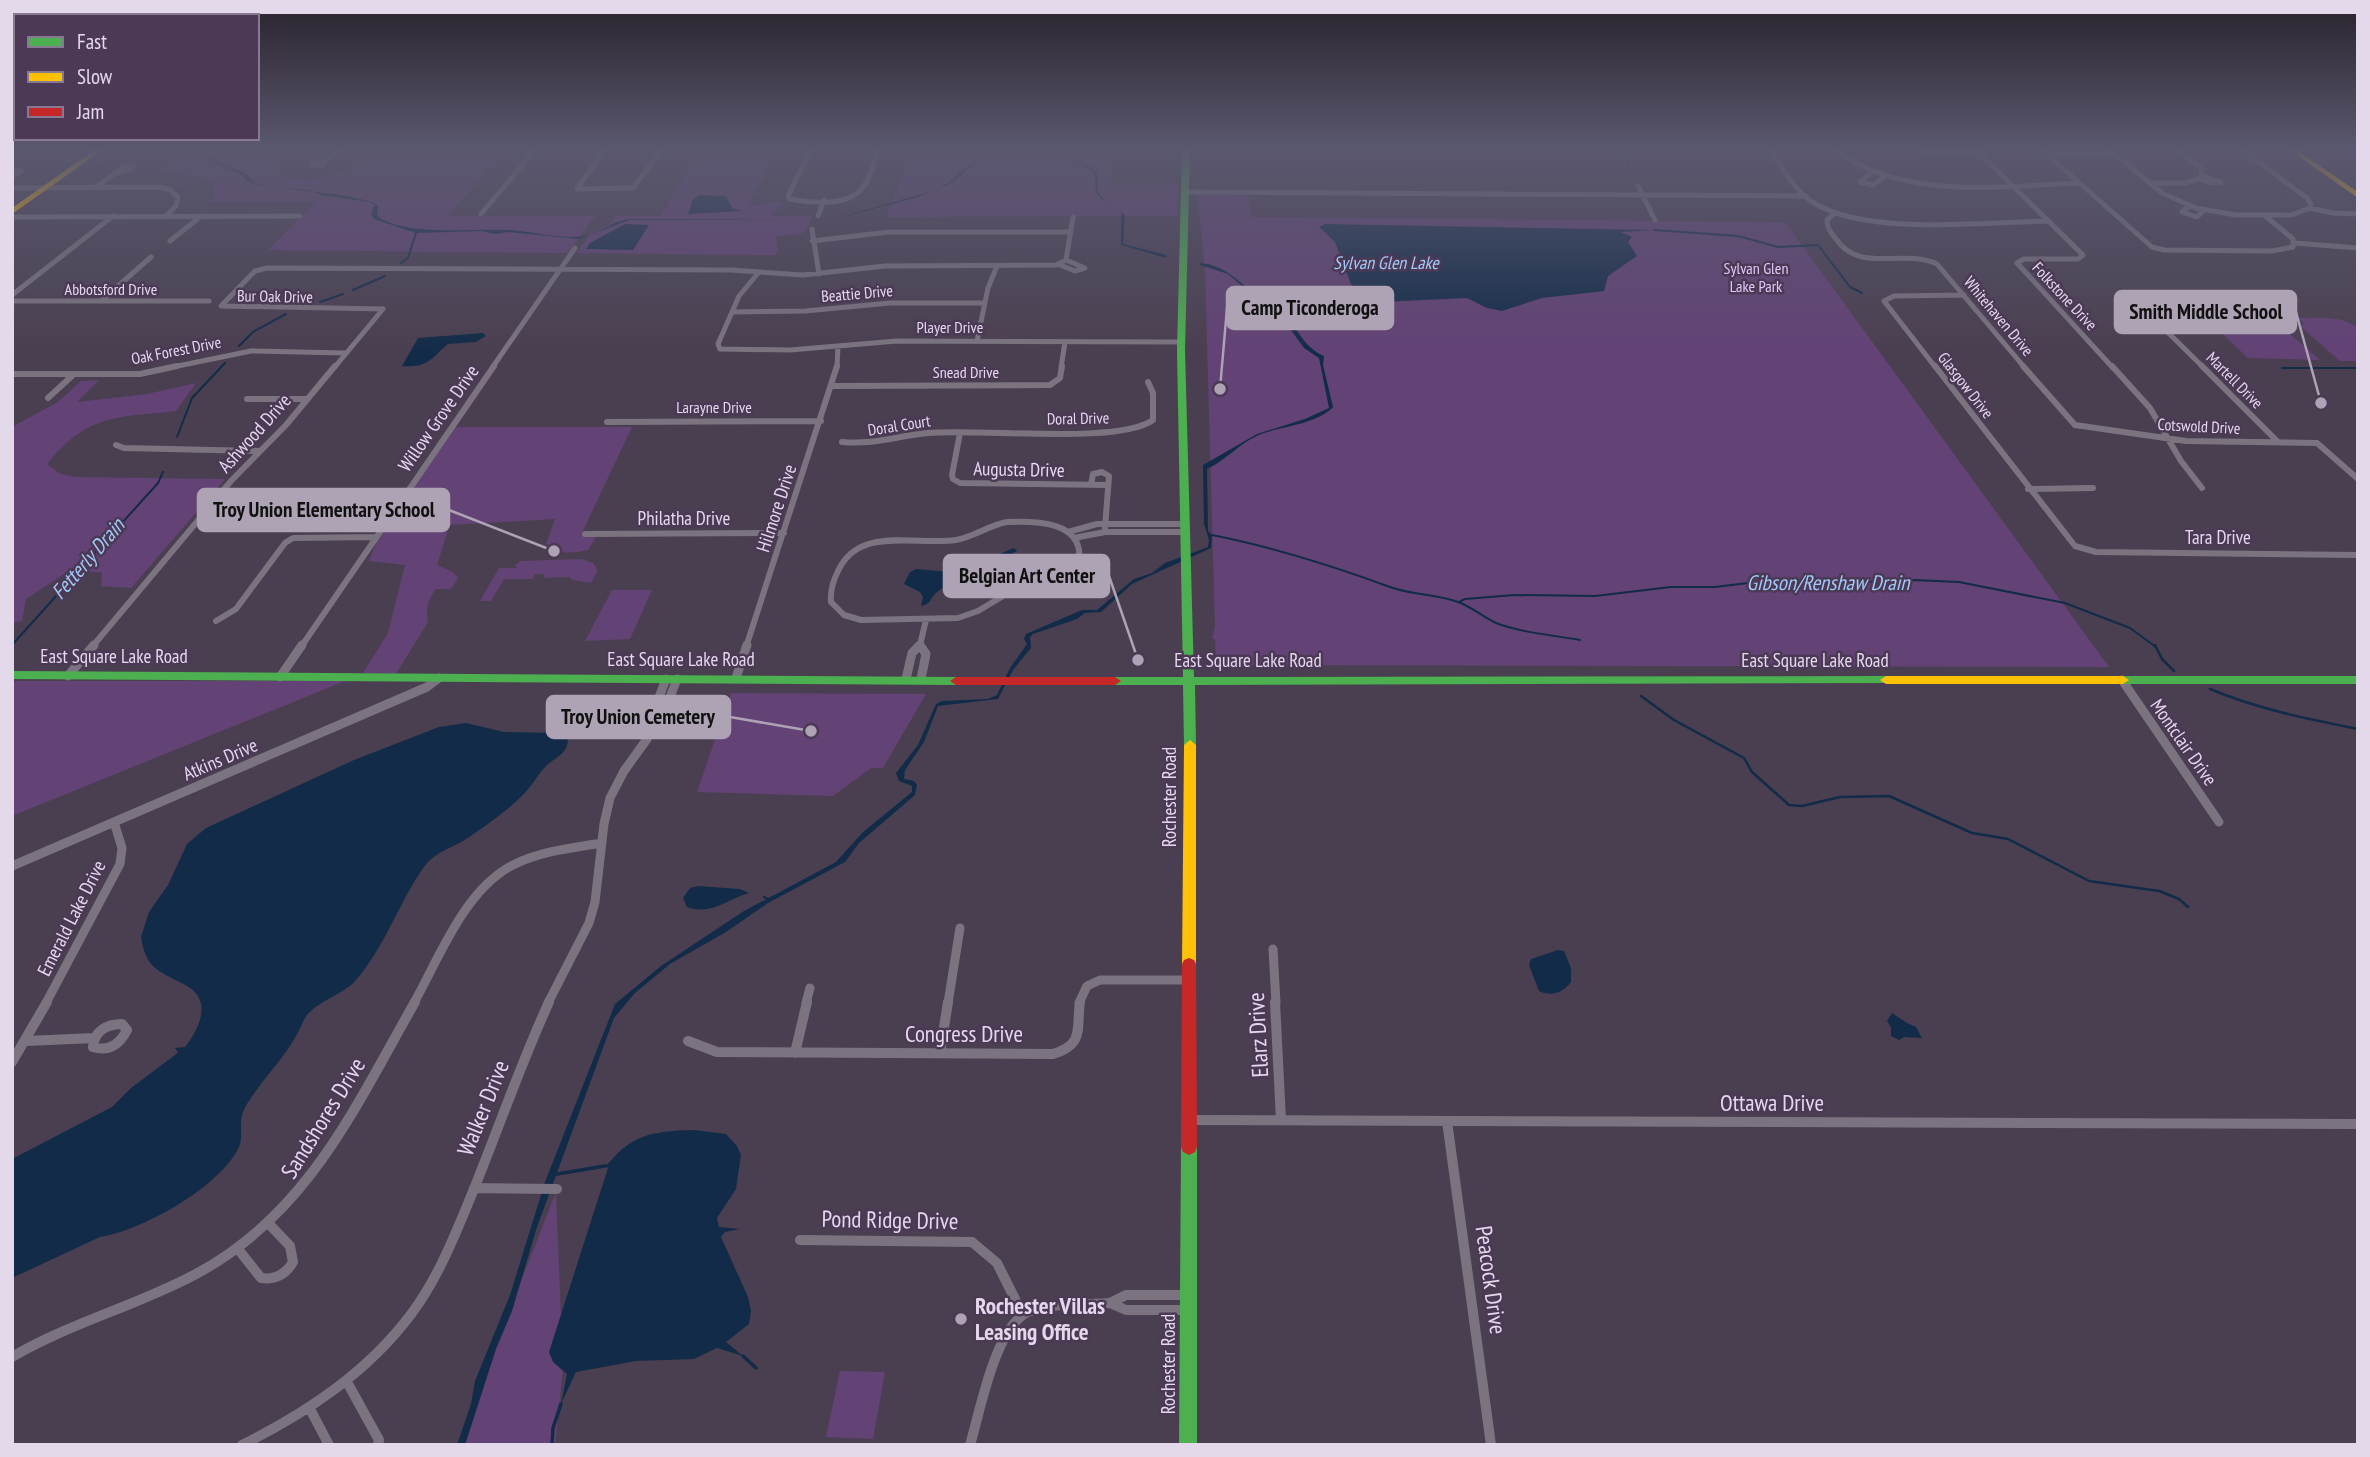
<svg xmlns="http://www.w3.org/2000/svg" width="2370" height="1457" viewBox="0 0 2370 1457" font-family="'PT Sans Narrow',sans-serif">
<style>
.green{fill:#634276}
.water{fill:#122b48}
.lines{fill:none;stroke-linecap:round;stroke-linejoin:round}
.stream-far2{stroke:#122b48;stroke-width:2}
.stream-far1{stroke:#122b48;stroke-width:2.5}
.stream{stroke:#122b48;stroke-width:3.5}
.street-far3{stroke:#7b7480;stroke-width:5}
.street-far2{stroke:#7b7480;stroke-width:6}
.street-far1{stroke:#7b7480;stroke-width:9}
.street{stroke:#7b7480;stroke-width:10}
.fast{fill:#4caf50;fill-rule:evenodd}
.slow{fill:#ffc107;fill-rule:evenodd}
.jam{fill:#c62828;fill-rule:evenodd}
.poi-dot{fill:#aea3b5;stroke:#4b3956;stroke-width:2.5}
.labels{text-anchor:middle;stroke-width:5;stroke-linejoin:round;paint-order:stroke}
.far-park-label{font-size:16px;fill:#e4c5f9;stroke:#4b3956}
.far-street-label{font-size:16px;fill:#e4d9eb;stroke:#4b3956}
.far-water-label{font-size:18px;font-style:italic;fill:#a1c9f6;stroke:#4b3956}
.street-label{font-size:19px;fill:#e4d9eb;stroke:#4b3956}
.water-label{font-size:21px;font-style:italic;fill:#a1c9f6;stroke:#4b3956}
.near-street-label{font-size:23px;fill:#e4d9eb;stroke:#4b3956}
.near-poi-label{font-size:23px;font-weight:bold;fill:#e4d9eb;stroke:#4b3956;text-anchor:start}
.leader{fill:none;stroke:#aea3b5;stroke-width:2.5}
.callout-dot{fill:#aea3b5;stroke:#4b3956;stroke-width:2.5}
.callout{fill:#aea3b5;stroke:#aea3b5;stroke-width:2.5}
.callout-label{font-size:21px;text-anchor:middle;font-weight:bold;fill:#111}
</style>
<rect width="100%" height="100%" fill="#4a3f50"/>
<!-- green -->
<path class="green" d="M112 149H220L237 154 287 157 278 167 283 178 311 180 342 172 351 169 372 149H506L448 216H595L568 253 268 250 316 202H209L215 196 213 184 205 179 178 188 176 187 201 177 161 171 170 164V159C141 148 116 157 87 166Z
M914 149H1114L1111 185H1178L1177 216 886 217Z
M698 154 725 160 774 156 747 207 776 201 783 204 771 216H813L804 233 776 237 778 251 775 255 577 253 591 233 609 225 615 216H660Z
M1197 194H1249L1251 217 1785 222 2109 667 1216 665 1215 640 1212 638 1215 627 1205 270Z
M2194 304 2258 306 2320 360 2248 358 2193 306Z
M2298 318C2319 318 2342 315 2358 328V361H2340L2301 327 2304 323Z
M99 380 77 402 147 394 196 383 176 411C115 418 89 413 47 464L59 473 73 477 225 479 131 588 101 586 102 572H67L26 599 22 621 12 623V427L58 402 81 381Z
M454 427H632L581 535 596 537 588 550C573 554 557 554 546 544L555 519 448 525V530L437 565 453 572 458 578 451 589H436C427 601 426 608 428 622L396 674 363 673 388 633 405 565 369 561 377 540Z
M581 559 593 563 598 570 591 583 572 580 570 577 545 578 543 574H535L532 579H504L491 601H480L499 568H517L515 565 521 561Z
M612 590H652L630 639 585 641Z
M12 681H345L12 816Z
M731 693 926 694 883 768H871L833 796 697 792Z
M556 1192 563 1369 555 1445H457Z
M840 1371 885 1372 873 1439 826 1437Z"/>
<!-- water -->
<path class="water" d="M183 149C191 149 236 169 244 173 251 177 253 183 262 185 281 189 369 195 378 206L377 216C405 237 474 228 508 230 533 231 559 240 584 236 601 233 612 221 629 219L831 220 932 191 951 181 971 163 999 156 1062 157 1082 162 1096 171C1099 178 1097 183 1098 190 1101 202 1117 207 1125 216L1123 244 1167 255 1166 258 1121 245V212L1099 197 1096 191 1094 172 1080 163 1063 158 997 157 975 163 953 182 918 197 832 220H629L579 239 508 232 495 234 482 231 416 233 374 219 371 214 375 205 369 202 321 195 310 190 262 186 247 181 240 174Z
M699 195 726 196 732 208 742 211 688 214 693 199Z
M625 224 649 225 633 250 586 249 590 243Z
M1325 224 1654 230 1621 232 1632 237 1628 242 1637 256 1608 276 1604 291 1542 298 1502 311 1487 308 1467 298 1380 302 1353 296 1357 292 1351 284 1335 242 1319 227Z
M1200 263C1231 265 1245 291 1269 305 1274 308 1279 308 1283 313 1298 328 1303 347 1324 356L1323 365 1333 407C1317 424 1283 426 1261 434 1242 441 1225 461 1207 469L1208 531 1212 535 1211 548 1132 584 1101 612 1085 613 1077 619 1033 634 1030 637 1031 648 1013 670 998 699 938 706 924 742 905 770 904 779 914 781 917 785 915 795 859 843 845 862 768 903 726 932 670 964 635 993 614 1018 537 1227 512 1311 496 1349 465 1445H457L471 1404 475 1381 510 1295 545 1182 615 1004 661 966 744 911 836 862 863 832 912 792V786L899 781 896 773 918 745 936 704 942 701 988 699 997 695 1010 668 1027 644 1024 639 1026 634 1082 610H1097L1134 579 1152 573 1165 563 1208 547 1209 540 1204 524 1203 465 1257 434 1305 419 1329 408 1319 358 1304 348 1277 311 1262 303 1228 274 1200 265Z
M483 333 486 336 476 342 448 344C430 359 429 368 402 366L418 338Z
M1014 548 1017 551 999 560 994 570C976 571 951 581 936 593 929 599 933 603 921 606L923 597 920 592 904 584 910 572 916 569 950 572 959 566 978 563Z
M466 723 504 732 556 733 568 740C567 755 554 758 545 767 537 776 531 787 522 796 508 810 489 823 472 835 457 847 436 850 424 867 399 902 385 947 356 980 343 996 311 1002 303 1022 290 1053 265 1075 247 1104 235 1124 246 1134 238 1149 218 1188 141 1231 100 1237L12 1278V1159L112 1107 131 1088 175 1055 178 1052 175 1048 185 1047C199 1029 213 1001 187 986 177 980 163 975 154 967 146 960 142 946 141 937L149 912 168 885 187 844 206 828 354 760 439 727Z
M698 886 740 889 749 893C728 899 711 916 687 907L683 898 690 888Z
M1558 950 1564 951 1571 968V982C1563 993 1551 997 1539 991L1529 965 1531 959Z
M1892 1013 1907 1023 1916 1027 1922 1038 1904 1037 1899 1040 1891 1036V1027L1887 1021Z
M694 1130 726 1134 737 1146 741 1155 736 1189 717 1218 719 1227 740 1229 725 1232 721 1237 748 1297 751 1311 749 1324 726 1342 743 1356 717 1348 694 1359 636 1361 576 1372 561 1404 567 1374 553 1362 549 1352 608 1168 605 1166C612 1161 617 1152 625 1147 645 1131 670 1131 694 1130Z"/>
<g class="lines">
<!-- stream-far2 -->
<path class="stream-far2" d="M1619 149 1630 167
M1654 230 1738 236 1778 247 1818 245 1850 287 1862 293
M401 263 408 258 416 233
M353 290 385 276
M320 302 343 294
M1266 303 1281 299 1343 296
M239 346 253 332 286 314
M2282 368H2358
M177 437 192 398 225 363
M1212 535C1273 547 1333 566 1390 587 1412 595 1437 594 1458 602 1472 607 1483 617 1496 623 1522 633 1553 635 1580 640
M1459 602 1465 599 1514 595 1595 596 1671 587H1715L1748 583 1823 586 1862 580 1879 584 1914 580 1959 582 2065 603 2130 628 2156 647
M12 645 158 483 163 472"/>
<!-- stream-far1 -->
<path class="stream-far1" d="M2155 645 2162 659 2174 671
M2210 689C2258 709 2307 719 2358 729
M1641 696 1674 720 1744 758 1752 772 1789 805 1802 806 1840 797 1889 796 1972 833 2008 839 2089 881 2159 891 2179 899 2188 907
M764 897 768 899"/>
<!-- stream -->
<path class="stream" d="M557 1174 605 1166
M743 1356 756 1368
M552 1445 553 1428 561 1404"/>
<!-- street-far3 -->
<path class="street-far3" d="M605 149 577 189 633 188 662 149
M811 149 788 196 790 199C812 203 850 207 864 186 872 175 874 161 879 149
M1769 149C1782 167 1794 191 1814 203 1868 236 1986 222 2049 221
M1834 149C1901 201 2000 186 2080 183
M1975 149 2083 255 2078 259H2024L2017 263 2113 368
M2041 149 2152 247 2164 250 2272 251 2293 247V239L2264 215
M2109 149 2162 193 2196 208 2236 215H2291L2310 208 2333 213 2358 214
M2241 149 2307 198 2311 204 2310 208
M1922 152 1981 154
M2048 155 2116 154
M324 162 323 165H311Z
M324 162 340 149
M133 166 131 169 116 173 122 167Z
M12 169 21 171 12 177
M1872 172 1860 182 1873 185 1886 176
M2200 179 2212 183 2221 182 2203 176
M2150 183H2185L2201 178 2202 169 2177 149
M1638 186 1655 220
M96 187 116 173
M12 188 160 187 170 190 178 197 176 206 166 216
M1185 192 1806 196
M2189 206 2182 212 2197 217 2204 210
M1835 213 1827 220C1827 228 1831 233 1836 239 1860 274 1902 248 1937 264L2025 368
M481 214 536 149
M818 216 824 200
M12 217 300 216
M812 229 819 274
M170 241 201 216
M812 241 889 232H1071
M2295 243 2358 248
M1060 265 1075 271 1085 268 1066 260
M759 272 739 296 718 344 720 349 790 350 897 341 1181 342
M12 295 113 216
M2172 299H2143L2138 303 2204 368
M12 301H209
M101 301 151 257
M383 309 221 306 255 271 267 268 731 270 803 275 885 266 1056 265 1066 260 1073 217
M732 312 805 311 890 303H985
M977 341 988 288 997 266
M168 368 251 351 345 353
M334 368 383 309
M492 368 575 248
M837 368 838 346
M1061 368 1065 342
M1936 368 1884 301 1894 296 1964 295"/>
<!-- street-far2 -->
<path class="street-far2" d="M1935 366 2075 546 2096 552 2358 555
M2023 366 2075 425 2186 441 2317 443 2358 479
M2112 366 2150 408 2181 461 2202 488
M2202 366 2278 442
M12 374H140L177 366
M833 386 1050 385 1060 378 1062 366
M48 398 73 375
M247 399H307
M607 422 821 421
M960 433 952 475 953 479 960 483 1108 485
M842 442C875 445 896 436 928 433 978 428 1118 445 1153 420V393L1148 382
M116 445 124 448 260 451
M1091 485 1093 474 1102 472 1109 476 1105 528
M2028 489 2093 488
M1007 522C1036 521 1084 521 1079 561L1065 570 1023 584 978 611 958 618 861 620 844 615 831 602C830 591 833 581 838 571 859 525 916 546 956 540 974 537 989 525 1007 522Z
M1068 532 1097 524H1184
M585 534 784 533
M1074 538 1105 532H1184
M216 621 236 609 285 543 293 538 376 537
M920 645 926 620
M92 647 231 481 286 425 335 366
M301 647 494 366
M746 647 837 366
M918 647 920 645 921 647"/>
<!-- street-far1 -->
<path class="street-far1" d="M920 645 926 654 921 679
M68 676 94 645
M280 677 302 645
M736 678 747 645
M906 679 912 653 920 645
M2122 680 2219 822
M658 714 656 705 666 679
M12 866 427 687 439 678
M1273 949 1276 1003
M46 1003 120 864 122 848 114 822
M414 1003C439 958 465 889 513 865 541 851 572 848 602 843
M548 1003 589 923 595 902 604 824 610 798 624 771 647 739 658 714 667 705 677 679
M806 1003 810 988
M948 1003 960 928
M1079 1003 1087 986 1100 980H1187"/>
<!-- street -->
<path class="street" d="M1275 1002 1281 1120
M122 1024 127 1030C120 1044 109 1052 93 1047 94 1031 107 1024 122 1024Z
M26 1041 94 1038
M688 1041 717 1052 1053 1054C1085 1044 1076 1029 1080 1002
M795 1053 807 1002
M940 1053 948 1002
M12 1062 47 1002
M1188 1120 2358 1124
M1447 1121 1491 1445
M474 1188 557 1189
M800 1240 972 1242 997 1263 1023 1315
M238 1249 261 1278C275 1280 286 1274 293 1262L290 1246 269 1224
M1187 1295H1126L1110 1303 1126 1310H1187
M12 1357C70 1323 136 1306 196 1274 308 1214 355 1107 415 1002
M347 1382 379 1440 378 1445
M310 1409 329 1445
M242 1445C308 1412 368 1372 412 1313 440 1275 456 1232 474 1189 499 1127 521 1063 549 1002
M970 1445C980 1412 995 1327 1028 1312 1051 1302 1085 1305 1110 1303"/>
<!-- fast -->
<path class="fast" d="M1182 149H1190L1185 350 1194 677 1886 676 1890 677 1892 680 1890 683 1195 685 1196 745 1194 748H1186L1184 745 1183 685H1115L1109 681 1115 677H1183L1177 350Z
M12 671 956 677 962 681 956 685 12 679Z
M2123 676H2358V684H2123L2117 680Z
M1189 1139 1195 1142 1197 1147V1445H1179L1181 1147 1183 1142Z"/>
<!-- slow -->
<path class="slow" d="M96 149H104L12 214V208Z
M2288 149H2295L2358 192V198Z
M1886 676H2123L2129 680 2123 684H1886L1880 680Z
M1190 740 1196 745V964L1194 968 1189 970 1184 968 1182 964 1184 745Z"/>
<!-- jam -->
<path class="jam" d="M956 677H1115L1121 681 1115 685H956L950 681Z
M1189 958 1194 960 1196 964 1197 1147 1195 1152 1189 1155 1183 1152 1181 1147 1182 964 1184 960Z"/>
</g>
<!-- sky -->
<linearGradient id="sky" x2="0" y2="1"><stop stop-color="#29232c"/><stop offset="0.42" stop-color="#5a586f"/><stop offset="1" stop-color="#5a586f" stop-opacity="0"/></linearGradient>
<rect width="2370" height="353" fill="url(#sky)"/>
<!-- markers -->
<circle class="poi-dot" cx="961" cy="1319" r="7"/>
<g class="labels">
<!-- far-park labels -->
<g class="far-park-label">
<text x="1756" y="274">Sylvan Glen<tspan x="1756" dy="18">Lake Park</tspan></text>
</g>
<!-- far-street labels -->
<g class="far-street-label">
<text x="111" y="295">Abbotsford Drive</text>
<text transform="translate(857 293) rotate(-5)" y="6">Beattie Drive</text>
<text transform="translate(275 296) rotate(1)" y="6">Bur Oak Drive</text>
<text transform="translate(2065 296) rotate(47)" y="6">Folkstone Drive</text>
<text transform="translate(1999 316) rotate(50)" y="6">Whitehaven Drive</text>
<text x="950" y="333">Player Drive</text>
<text transform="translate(176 350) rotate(-11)" y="6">Oak Forest Drive</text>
<text x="966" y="378">Snead Drive</text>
<text transform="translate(2235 380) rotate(45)" y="6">Martell Drive</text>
<text transform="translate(1966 385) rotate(52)" y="6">Glasgow Drive</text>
<text x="714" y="413">Larayne Drive</text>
<text transform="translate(1078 418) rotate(-1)" y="6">Doral Drive</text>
<text transform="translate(899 425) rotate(-9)" y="6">Doral Court</text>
<text transform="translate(2199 426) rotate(3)" y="6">Cotswold Drive</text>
</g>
<!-- far-water labels -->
<g class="far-water-label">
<text x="1386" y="269">Sylvan Glen Lake</text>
</g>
<!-- street labels -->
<g class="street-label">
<text transform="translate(438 418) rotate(-55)" y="7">Willow Grove Drive</text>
<text transform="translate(254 433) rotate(-48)" y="7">Ashwood Drive</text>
<text transform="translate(1019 469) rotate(1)" y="7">Augusta Drive</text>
<text transform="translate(776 508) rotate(-72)" y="7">Hilmore Drive</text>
<text x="684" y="525">Philatha Drive</text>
<text x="2218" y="544">Tara Drive</text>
<text x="114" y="663">East Square Lake Road</text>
<text x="681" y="666">East Square Lake Road</text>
<text x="1248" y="667">East Square Lake Road</text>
<text x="1815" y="667">East Square Lake Road</text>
<text transform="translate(2184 742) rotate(55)" y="7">Montclair Drive</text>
<text transform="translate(220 759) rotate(-23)" y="7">Atkins Drive</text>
<text transform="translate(1169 797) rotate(-90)" y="7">Rochester Road</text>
<text transform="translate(71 918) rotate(-63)" y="7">Emerald Lake Drive</text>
<text transform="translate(1168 1364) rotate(-90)" y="7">Rochester Road</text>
</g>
<!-- water labels -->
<g class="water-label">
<text transform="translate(88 559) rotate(-49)" y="7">Fetterly Drain</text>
<text x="1828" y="590">Gibson/Renshaw Drain</text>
</g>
<!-- near-street labels -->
<g class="near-street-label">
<text x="964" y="1042">Congress Drive</text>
<text transform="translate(1258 1035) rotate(-93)" y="8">Elarz Drive</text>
<text x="1772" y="1111">Ottawa Drive</text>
<text transform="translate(483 1108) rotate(-68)" y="8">Walker Drive</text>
<text transform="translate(323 1118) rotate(-58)" y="8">Sandshores Drive</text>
<text transform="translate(890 1220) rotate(1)" y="8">Pond Ridge Drive</text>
<text transform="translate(1491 1280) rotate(82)" y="8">Peacock Drive</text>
</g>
<!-- near-poi labels -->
<g class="near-poi-label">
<text x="975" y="1314">Rochester Villas<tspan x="975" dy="26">Leasing Office</tspan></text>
</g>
</g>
<!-- callouts -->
<path class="leader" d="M1220 389L1227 308M2321 403L2296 312M554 551L449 510M1138 660L1109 576M811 731L730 717"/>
<g class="callout-dot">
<circle cx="1220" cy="389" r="7"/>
<circle cx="2321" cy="403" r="7"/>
<circle cx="554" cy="551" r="7"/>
<circle cx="1138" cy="660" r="7"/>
<circle cx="811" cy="731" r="7"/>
</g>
<g class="callout">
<rect x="1227" y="287" width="166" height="42" rx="7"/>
<rect x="2115" y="291" width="181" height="42" rx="7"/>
<rect x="198" y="489" width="251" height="42" rx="7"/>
<rect x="944" y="555" width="165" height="42" rx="7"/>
<rect x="547" y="696" width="183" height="42" rx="7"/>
</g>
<g class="callout-label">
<text x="1310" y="315">Camp Ticonderoga</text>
<text x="2206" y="319">Smith Middle School</text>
<text x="324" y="517">Troy Union Elementary School</text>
<text x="1027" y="583">Belgian Art Center</text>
<text x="638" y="724">Troy Union Cemetery</text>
</g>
<!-- border -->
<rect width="2370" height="1457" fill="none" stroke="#e4d9eb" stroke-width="28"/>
<!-- legend -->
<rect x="14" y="14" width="245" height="126" fill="#4b3956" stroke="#887992" stroke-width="2"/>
<rect x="28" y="37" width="35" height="10" fill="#4caf50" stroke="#887992" stroke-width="2"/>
<text x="77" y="49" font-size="21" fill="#e4d9eb">Fast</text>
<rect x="28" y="72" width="35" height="10" fill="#ffc107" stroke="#887992" stroke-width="2"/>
<text x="77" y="84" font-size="21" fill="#e4d9eb">Slow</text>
<rect x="28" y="107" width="35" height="10" fill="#c62828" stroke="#887992" stroke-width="2"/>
<text x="77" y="119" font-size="21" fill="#e4d9eb">Jam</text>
</svg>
